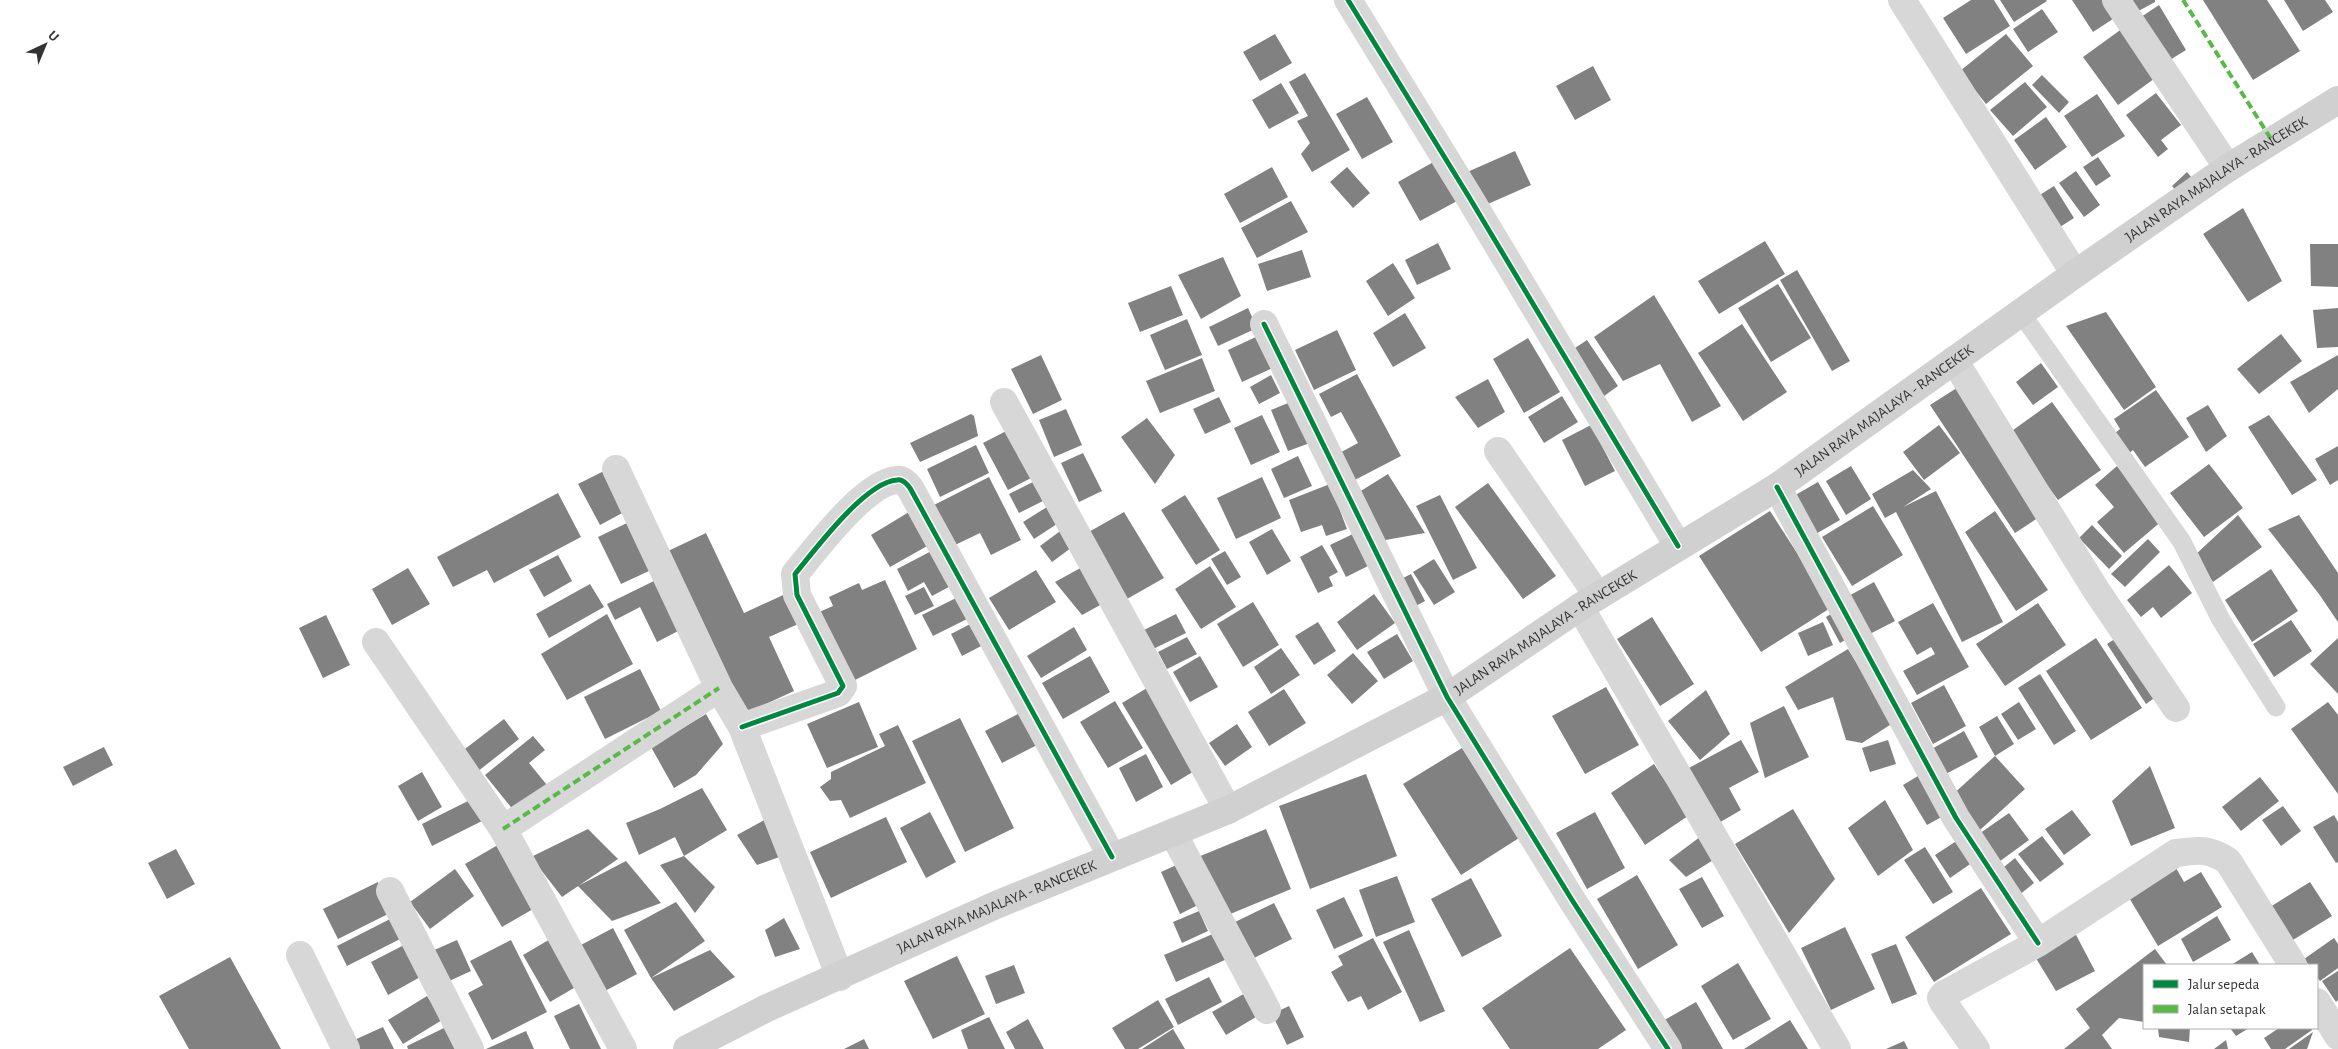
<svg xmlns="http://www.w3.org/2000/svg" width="2338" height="1049" viewBox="0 0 2338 1049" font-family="'Alegreya Sans',sans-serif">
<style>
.building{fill:#818181}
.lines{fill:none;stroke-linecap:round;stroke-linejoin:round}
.lane{stroke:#d7d7d7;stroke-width:19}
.street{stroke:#d7d7d7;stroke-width:28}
.secondary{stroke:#d0d0d0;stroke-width:28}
.quiet{stroke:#58b947;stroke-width:4;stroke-dasharray:8 4;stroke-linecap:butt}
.cycleway-casing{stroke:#fff;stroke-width:8}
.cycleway{stroke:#00873e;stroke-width:5}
.labels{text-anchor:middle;stroke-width:5;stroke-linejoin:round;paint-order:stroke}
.street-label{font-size:15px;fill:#333;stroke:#fff}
</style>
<rect width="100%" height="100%" fill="#fff"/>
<!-- building -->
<path class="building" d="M1971 0H1994L2010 26 1966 54 1943 18Z
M2000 0H2046L2047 1 2014 22Z
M2072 0H2109L2119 15 2093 32Z
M2130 0H2155V2L2133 14Z
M2203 0H2267L2300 51 2253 80Z
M2284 0H2325L2333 12 2303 31Z
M2159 5 2186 50 2165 63 2138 19Z
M2042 9 2058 32 2028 52 2013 29Z
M2123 28 2158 76 2118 105 2083 57Z
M1275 34 1292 63 1260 81 1243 52Z
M2006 34 2033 66 1986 104 1960 71Z
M1593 66 1611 100 1575 120 1556 86Z
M1305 73 1350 150 1312 172 1301 154 1310 143 1297 121 1308 116 1289 82Z
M2042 75 2069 102 2059 113 2032 85Z
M2025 82 2047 107 2013 136 1990 110Z
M1281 83 1299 113 1269 129 1252 100Z
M2156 93 2181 125 2161 140 2168 149 2158 157 2126 115Z
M2097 94 2125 136 2092 157 2064 116Z
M1367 97 1393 142 1362 159 1336 114Z
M2046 117 2067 147 2035 170 2014 140Z
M1515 151 1531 185 1481 207 1465 173Z
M2098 157 2111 176 2096 186 2083 167Z
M1437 160 1459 200 1420 221 1398 182Z
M1272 167 1288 197 1240 223 1224 194Z
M1347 167 1370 193 1353 208 1330 182Z
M2076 171 2100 205 2084 217 2059 183Z
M2187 172 2197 184 2181 196 2172 186Z
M2054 186 2074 218 2052 232 2032 200Z
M1291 201 1308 232 1257 258 1241 228Z
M2243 208 2282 281 2248 302 2203 234Z
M1765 241 1785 274 1719 314 1698 281Z
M1438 243 1451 269 1417 285 1405 260Z
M2310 244H2338V287L2311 286Z
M1302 250 1311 277 1267 291 1258 264Z
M1223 257 1241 296 1201 319 1178 275Z
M1393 263 1415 298 1388 316 1366 281Z
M1797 270 1850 361 1832 371 1780 280Z
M1778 284 1811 338 1771 362 1738 308Z
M1171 286 1183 315 1140 332 1128 303Z
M1654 295 1721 406 1692 422 1660 364 1623 381 1594 337Z
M1248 308 1257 328 1218 346 1209 327Z
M2338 308V347L2317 348 2313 310Z
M2106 312 2156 387 2124 410 2066 326Z
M1405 313 1426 348 1393 367 1373 333Z
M1187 319 1202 355 1165 370 1150 335Z
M1742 324 1787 392 1743 421 1698 353Z
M1337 330 1356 370 1314 390 1295 350Z
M2281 334 2302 361 2259 394 2237 369Z
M1260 335 1275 367 1242 382 1228 350Z
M1528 338 1560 392 1524 413 1493 359Z
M1587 340 1618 386 1604 396 1572 350Z
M1041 355 1062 400 1033 414 1011 369Z
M2338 355V389L2309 413 2290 382Z
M1202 358 1215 391 1160 413 1146 381Z
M2041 363 2058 387 2033 405 2016 382Z
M1357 374 1401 456 1349 483 1334 456 1358 443 1341 412 1331 417 1319 394Z
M1271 375 1280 393 1259 404 1250 387Z
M1488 379 1505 412 1478 428 1455 397Z
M1963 384 2047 512 2015 533 1930 405Z
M2156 390 2189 437 2145 467 2133 450 2128 454 2114 434 2120 429 2114 419Z
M1562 396 1578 422 1544 443 1528 417Z
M1219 397 1231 422 1205 434 1193 409Z
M1293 401 1310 443 1288 451 1271 410Z
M2052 402 2101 470 2058 500 2009 433Z
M2208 405 2227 436 2206 452 2186 418Z
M1066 409 1082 445 1054 457 1039 420Z
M971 414 974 416 978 436 920 462 910 443Z
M1262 415 1280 452 1251 465 1234 428Z
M2269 415 2317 480 2292 495 2248 427Z
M1147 418 1175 455 1155 484 1121 437Z
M1591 425 1615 471 1585 486 1562 440Z
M1939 425 1960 453 1924 480 1903 452Z
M1012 428 1037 475 1008 490 983 443Z
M976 445 989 473 940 497 927 469Z
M2338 446V480L2330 485 2315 459Z
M1083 453 1102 491 1079 502 1061 463Z
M1298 456 1312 486 1284 498 1271 469Z
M2209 464 2243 508 2204 537 2170 493Z
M1851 466 1871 499 1846 515 1826 481Z
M2117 466 2163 520 2124 553 2097 522 2114 507 2095 485Z
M1913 470 1931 489 1903 507 1936 491 2003 622 1962 642 1896 512 1885 518 1872 494Z
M604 471 626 511 600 525 578 484Z
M1388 474 1425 533 1374 542 1356 494Z
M989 477 1021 540 991 555 980 533 953 546 934 505Z
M1262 477 1281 518 1236 539 1217 498Z
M1039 479 1049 498 1019 513 1009 494Z
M1818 482 1840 520 1814 535 1792 497Z
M1488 483 1556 576 1523 599 1455 507Z
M1330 484 1347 529 1326 536 1322 525 1301 532 1289 500Z
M558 493 581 537 494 583 487 570 453 587 437 557Z
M1185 495 1220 550 1196 565 1161 510Z
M1440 495 1477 568 1453 580 1416 506Z
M1055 502 1066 518 1034 539 1023 522Z
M1873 506 1903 555 1852 586 1822 537Z
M1770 511 1832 607 1761 652 1699 556Z
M1995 511 2048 590 2016 611 1965 532Z
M909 512 929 545 890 567 871 535Z
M1124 512 1164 578 1127 599 1087 533Z
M2238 515 2262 547 2213 582 2194 556Z
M2299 515 2338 573V622L2319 594 2268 529Z
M627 523 651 570 621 584 598 537Z
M2092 525 2122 556 2109 569 2079 538Z
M1067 526 1075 545 1052 562 1040 546Z
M1272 529 1291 561 1267 575 1249 542Z
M1357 532 1372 564 1346 577 1330 545Z
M706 533 744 613 792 591 805 621 769 637 794 691 742 715 666 552Z
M2148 539 2160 552 2125 587 2111 574Z
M1322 545 1338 572 1329 577 1333 586 1318 593 1300 557Z
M939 547 958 582 932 596 924 582 908 591 897 569Z
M1225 551 1241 577 1227 585 1211 559Z
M558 555 572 581 544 597 529 570Z
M1434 559 1455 592 1434 605 1413 572Z
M2169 565 2192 593 2161 618 2153 607 2141 617 2127 600Z
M1084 566 1102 604 1082 615 1055 582Z
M1210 566 1236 607 1201 629 1175 589Z
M408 568 430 604 392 625 372 589Z
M2271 569 2298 611 2252 642 2225 600Z
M1036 570 1056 602 1009 630 989 598Z
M1411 574 1425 601 1412 608 1397 581Z
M656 580 680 630 657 642 640 607 615 620 607 604Z
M885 580 917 649 847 684 810 616 833 606 829 597 859 583 862 590Z
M1874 582 1895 621 1866 636 1845 598Z
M590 584 604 607 549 638 536 614Z
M924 587 934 606 915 615 905 596Z
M1374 594 1395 623 1357 650 1337 622Z
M958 597 969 618 933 636 922 615Z
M1253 602 1279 645 1243 667 1217 624Z
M1933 603 1969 667 1917 695 1903 671 1935 654 1931 647 1917 655 1898 622Z
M2038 603 2066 645 2005 686 1976 644Z
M1837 610 1852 636 1840 643 1826 617Z
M607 614 633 664 567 700 541 654Z
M1176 614 1186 633 1149 651 1140 632Z
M326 615 350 665 323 678 299 628Z
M1652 617 1694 684 1660 706 1617 639Z
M2291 620 2312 651 2274 677 2253 644Z
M976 621 987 643 962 656 951 634Z
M1318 622 1336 651 1314 665 1295 636Z
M1823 622 1833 645 1808 656 1798 633Z
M1074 627 1087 650 1041 678 1027 656Z
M1397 634 1413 661 1384 679 1367 652Z
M2121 635 2160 694 2146 704 2107 644Z
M1187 637 1197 654 1167 669 1158 652Z
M2096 638 2142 708 2091 740 2046 671Z
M2338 638V694L2310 664Z
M1281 648 1300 675 1271 694 1254 667Z
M1848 649 1893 723 1862 743 1846 740 1833 697 1798 710 1785 687Z
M1353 653 1378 681 1352 704 1327 675Z
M1090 656 1110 692 1063 719 1042 683Z
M1200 656 1218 687 1190 702 1173 672Z
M640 669 661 711 605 739 584 697Z
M2040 674 2076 731 2054 745 2018 688Z
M1152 685 1201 767 1171 785 1122 703Z
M1944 685 1966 726 1933 744 1911 703Z
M1606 687 1639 745 1585 774 1552 716Z
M1284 689 1306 723 1269 746 1248 712Z
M1706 690 1730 734 1700 760 1668 721Z
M1115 701 1143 748 1108 768 1080 722Z
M859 702 878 747 827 768 807 724Z
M2019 702 2036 729 2018 740 2001 714Z
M2328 702 2338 715V794L2291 729Z
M1784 706 1809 757 1765 778 1750 723Z
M1024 711 1041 743 1002 763 985 731Z
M706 714 723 744 696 775 674 788 651 747Z
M1997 716 2014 744 1995 756 2025 789 1980 830 1950 797 1995 756 1979 727Z
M960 718 1014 828 965 852 912 741Z
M504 719 519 739 477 772 461 752Z
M1237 724 1252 747 1225 766 1209 743Z
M898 725 926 783 850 818 841 800 830 801 820 787 831 779V772L885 746 879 734Z
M1964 731 1978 757 1942 776 1928 751Z
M533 736 545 750 529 763 547 785 514 811 485 775Z
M1741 740 1759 772 1729 788 1741 810 1717 824 1687 769Z
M1888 740 1896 764 1870 772 1862 748Z
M104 747 113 765 73 786 63 767Z
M1462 748 1519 838 1461 875 1403 784Z
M1146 754 1163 787 1136 802 1119 768Z
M1654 764 1688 816 1645 845 1611 793Z
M2150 766 2175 828 2131 846 2112 801Z
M422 772 442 807 418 821 398 786Z
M1923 773 1947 814 1927 825 1903 785Z
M1366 774 1397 856 1310 889 1279 806Z
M2260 777 2279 801 2241 831 2222 807Z
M702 788 727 830 684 856 715 887 695 913 660 865 684 856 675 837 639 855 626 823 660 809Z
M478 796 490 817 432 846 422 824Z
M1885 800 1913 850 1878 876 1848 828Z
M2283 806 2301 831 2281 846 2262 820Z
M1793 809 1835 879 1789 933 1735 844Z
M2072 810 2091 835 2064 855 2045 829Z
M930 812 956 862 926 878 900 828Z
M1595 812 1625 868 1587 889 1556 833Z
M2009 813 2029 840 1996 864 1976 836Z
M2334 815 2338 822V862L2336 863 2313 827Z
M886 817 907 862 831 898 810 852Z
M768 818 782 856 757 865 737 835Z
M588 829 618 859 562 897 531 857Z
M1266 829 1291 889 1223 917 1198 857Z
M2042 836 2064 864 2040 882 2018 854Z
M1700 837 1715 859 1686 877 1669 860Z
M1961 838 1976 860 1950 878 1935 855Z
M503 842 540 905 502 927 465 864Z
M1925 847 1953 892 1933 904 1904 860Z
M176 849 195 884 167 899 148 863Z
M2015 858 2034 883 2018 896 1999 871Z
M626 861 661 903 612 921 578 886Z
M1183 862 1202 903 1180 914 1161 872Z
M2176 868 2184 882 2201 872 2222 907 2158 946 2128 896Z
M455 869 474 896 430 929 410 902Z
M1637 875 1678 945 1638 969 1597 899Z
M1397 876 1415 922 1376 937 1359 890Z
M1702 877 1724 916 1702 928 1679 889Z
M1471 878 1502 936 1462 957 1431 899Z
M378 882 392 912 338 939 323 909Z
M2310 882 2332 916 2288 943 2267 909Z
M1981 888 2011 934 1934 982 1905 937Z
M1344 897 1363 936 1334 949 1316 910Z
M676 902 705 941 651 978 624 930Z
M1274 903 1292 939 1252 959 1233 923Z
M1199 911 1208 931 1182 943 1173 922Z
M2217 916 2231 940 2193 962 2181 939Z
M394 917 404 937 347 966 337 946Z
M784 918 800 949 775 957 765 930Z
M1845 927 1875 989 1831 1010 1801 948Z
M613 928 637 974 603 992 579 946Z
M1409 930 1445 1011 1420 1022 1383 942Z
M2074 931 2095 971 2056 991 2034 955Z
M1215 933 1227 959 1176 982 1164 955Z
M552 938 579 985 550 1002 523 955Z
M1373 938 1402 992 1368 1010 1361 996 1348 1002 1331 972 1343 965 1338 956Z
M2334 938 2338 944V968L2320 981 2317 977V965H2309L2304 959Z
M457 940 471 971 447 982 432 951Z
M511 940 547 1012 492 1040 468 993 483 985 470 961Z
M406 944 422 976 388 995 371 962Z
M1896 944 1917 994 1892 1004 1871 954Z
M1570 948 1626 1030 1598 1049H1510L1482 1008Z
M2155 949 2167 965H2144V1022L2119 1018 2102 1035 2112 1049H2064L2090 1028 2076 1009Z
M710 950 735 977 674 1011 651 978Z
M2252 952 2260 965H2231Z
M957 956 985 1014 933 1039 904 981Z
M230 957 281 1049H189L159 996Z
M1738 963 1771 1019 1733 1040 1701 986Z
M1014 965 1025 993 996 1004 985 976Z
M2338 971V1000L2336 1002 2322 981Z
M1209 977 1222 1002 1178 1025 1165 999Z
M1247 992 1261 1014 1226 1035 1212 1012Z
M427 996 442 1020 403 1044 388 1020Z
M1158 1000 1174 1027 1138 1049H1125L1112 1028Z
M1696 1002 1723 1049H1680L1661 1022Z
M579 1004 601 1049H570L554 1016Z
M1289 1006 1304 1037 1287 1045 1272 1014Z
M989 1017 1005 1049H968L961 1030Z
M1028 1019 1044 1049H1015L1006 1032Z
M1790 1020 1808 1049H1744Z
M383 1027 394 1049H356L352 1041Z
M446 1027 457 1049H408L407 1046Z
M2158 1028H2190L2189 1042 2159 1037Z
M2230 1028H2249L2236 1036Z
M2279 1028H2311L2312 1030 2285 1049H2271L2264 1038Z
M1173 1029 1185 1049H1142Z
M526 1031 534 1049H486Z
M2313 1032 2307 1049H2289Z
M864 1039 869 1049H844Z
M2226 1040 2228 1049H2214Z
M1904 1041 1908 1049H1886Z"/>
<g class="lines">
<!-- lane -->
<path class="lane" d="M2021 313 2182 542 2221 620 2276 707"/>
<!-- street -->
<path class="street" d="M1348 0 1469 197 1678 546
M1902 0 2075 274
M2116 0 2228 168
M1264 324 1447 697 1572 900 1668 1049
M1954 360 2096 590 2176 708
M1004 402 1228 810
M1498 451 1598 596
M616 469 719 688 742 727 840 977
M1777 487 1956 818 2038 943
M1580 607 1837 1049
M376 642 503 829 623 1049
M742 727 838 693 843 686 797 595 795 574C815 550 865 482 897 480 902 479 907 484 910 488L1112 857
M503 829 719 688
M1173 833 1267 1010
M390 891 470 1049
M300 955 346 1049
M2317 1002 2338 1036
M1976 1049 1943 1002 1941 998 1943 995 2038 943 2176 853C2199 850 2208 848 2228 861L2293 965"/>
<!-- secondary -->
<path class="secondary" id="s1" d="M687 1049 767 1008 996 905 1228 810 1447 697 1580 607 1777 487 2075 274 2228 168 2338 100"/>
<!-- quiet -->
<path class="quiet" d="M2183 0 2271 139
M503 829 719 688"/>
<defs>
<path id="cycleway" d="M1348 0 1469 197 1678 546
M1264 324 1447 697 1572 900 1668 1049
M1777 487 1956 818 2038 943
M742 727 838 693 843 686 797 595 795 574C815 550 865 482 897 480 902 479 907 484 910 488L1112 857"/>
</defs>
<!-- cycleway casing -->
<use href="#cycleway" class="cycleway-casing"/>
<!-- cycleway -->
<use href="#cycleway" class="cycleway"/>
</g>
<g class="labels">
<!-- street labels -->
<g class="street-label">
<text dy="5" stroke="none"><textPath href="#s1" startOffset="1766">JALAN RAYA MAJALAYA - RANCEKEK</textPath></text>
<text dy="5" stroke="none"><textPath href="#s1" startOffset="1361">JALAN RAYA MAJALAYA - RANCEKEK</textPath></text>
<text dy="5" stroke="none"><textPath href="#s1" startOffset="956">JALAN RAYA MAJALAYA - RANCEKEK</textPath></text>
<text dy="5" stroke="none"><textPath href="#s1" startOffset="341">JALAN RAYA MAJALAYA - RANCEKEK</textPath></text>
</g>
</g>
<!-- legend -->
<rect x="2143" y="964" width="175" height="65" fill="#ffffff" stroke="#adadad"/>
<rect x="2153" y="980" width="25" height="8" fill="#00873e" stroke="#adadad"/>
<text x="2188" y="989" font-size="15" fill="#333333">Jalur sepeda</text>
<rect x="2153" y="1005" width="25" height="8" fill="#58b947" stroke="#adadad"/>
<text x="2188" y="1014" font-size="15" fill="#333333">Jalan setapak</text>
<!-- north arrow -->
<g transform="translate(45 45) rotate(44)" stroke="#ffffff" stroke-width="4" paint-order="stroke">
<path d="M0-4L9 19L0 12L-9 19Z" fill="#333333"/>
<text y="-8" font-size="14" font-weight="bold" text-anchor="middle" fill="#333333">U</text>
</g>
</svg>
